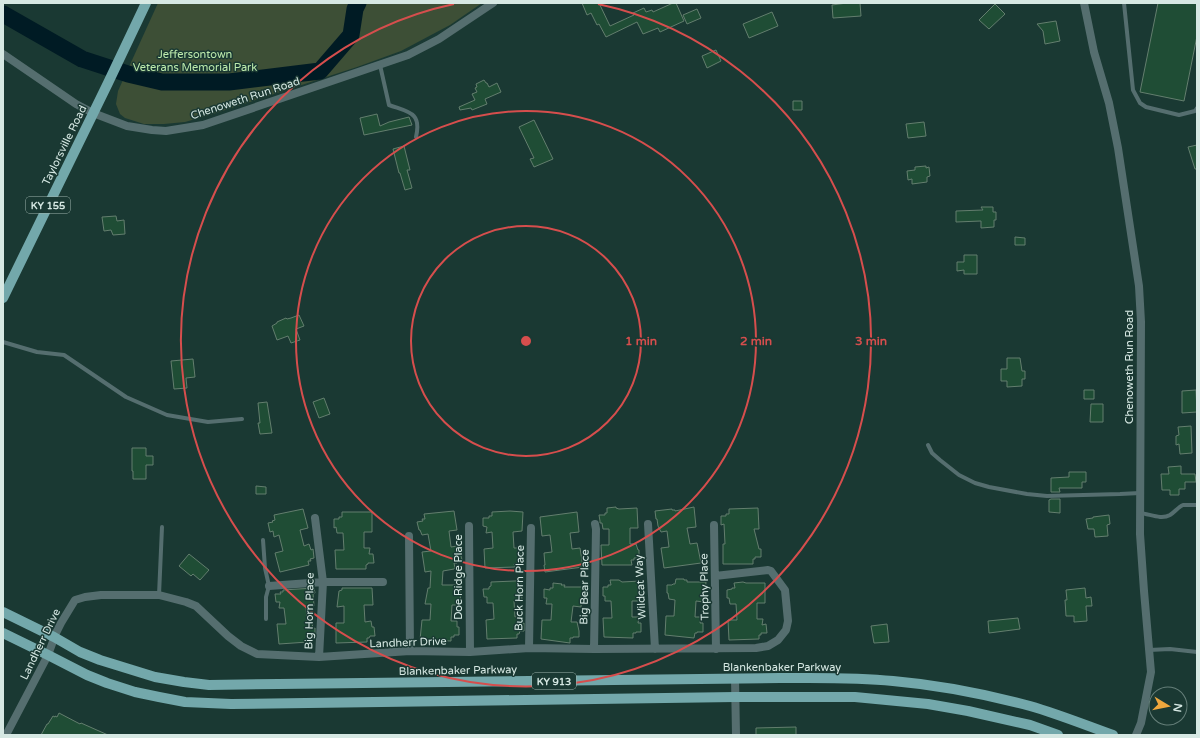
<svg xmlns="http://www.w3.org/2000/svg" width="1200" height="738" viewBox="0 0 1200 738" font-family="'Varela Round',sans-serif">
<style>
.green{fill:#3d4f36}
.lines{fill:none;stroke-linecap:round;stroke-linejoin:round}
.river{stroke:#001b24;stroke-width:17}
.building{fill:#1f4d35;stroke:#637e6e}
.lane{stroke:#556e6f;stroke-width:4}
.street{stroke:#556e6f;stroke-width:8}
.primary{stroke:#73a8ab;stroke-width:10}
.ring{fill:none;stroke:#d64e4d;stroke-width:2}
.labels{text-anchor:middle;stroke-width:3;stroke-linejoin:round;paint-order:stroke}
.shield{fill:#1a3933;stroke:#9eb4ae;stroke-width:1}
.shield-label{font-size:10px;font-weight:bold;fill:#d6e8e3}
.park-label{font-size:11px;fill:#beebad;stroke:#1a3933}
.street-label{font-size:11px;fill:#d6e8e3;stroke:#1a3933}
.centre{fill:#d64e4d;stroke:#1a3933;stroke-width:2}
.ring-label{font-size:12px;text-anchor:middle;font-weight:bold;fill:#d64e4d;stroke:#1a3933;stroke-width:3;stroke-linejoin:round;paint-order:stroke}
</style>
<rect width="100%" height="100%" fill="#1a3933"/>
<!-- green -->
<path class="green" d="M158 3H482L450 25 401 51 357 67 213 114 185 122 164 124H144L125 118 120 114 116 104 118 91Z"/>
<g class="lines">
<!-- river -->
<path class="river" d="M3 14 82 59 128 74 162 82H229L320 71 351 35 355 9 358 3"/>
</g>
<!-- building -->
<path class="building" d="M582 3H599L610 26 634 15 633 13 644 8 646 12 652 10 653 12 673 3H676L684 21 660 32 658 28 643 34 637 22 606 37 599 24 597 25 591 13 587 15Z
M847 3H860L861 16 833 18 832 5Z
M1158 3H1197V36L1184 101 1140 92Z
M995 4 1005 14 989 29 979 20Z
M697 9 701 18 687 24 683 15Z
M772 12 778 26 749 38 743 24Z
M1056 21 1060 41 1045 44 1043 31 1037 24Z
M716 50 721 61 707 68 702 56Z
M484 80 486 83H487L489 87 497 83 501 92 485 99 487 104 472 110 471 108 460 110 459 107 475 100 472 94 477 92 475 88 477 87 476 84Z
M793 101H802V110H793Z
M377 114 380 126 389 122 409 117 412 125 364 135 360 118Z
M534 120 553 159 534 167 530 159 534 158 519 127Z
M924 122 926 136 908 138 906 124Z
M1197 145V169H1195L1188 147Z
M404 146 410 170H407L412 188 405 190 400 173H399L393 149Z
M926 166V168L929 167 930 176 927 177V182L912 184V179L908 180 907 171 915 170V167Z
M981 207H993V212H996V220H994V227L981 228V221L956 222V211L983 210Z
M116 216 117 221 124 220 125 234 113 235 111 230 104 231 102 217Z
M1015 237 1025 238V245H1015Z
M964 255H977V274H964V270L957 271V262H964Z
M299 315 304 326 296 329 300 340 291 343 288 336 277 340 272 326 277 323V322L286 318 287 319 291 318Z
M1007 358H1020L1022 371H1025V379H1022V386L1007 387V381H1001V369H1007Z
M193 359 195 377 186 378 187 388 174 389 171 361Z
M1084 390H1094V399H1084Z
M1196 390 1197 412 1182 413V391Z
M324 398 330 414 319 418 313 402Z
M267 402 272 433 260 434 258 423H260L258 403Z
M1091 404H1103V422H1090Z
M1191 426 1192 453 1180 454 1179 444 1176 445V436L1179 435 1178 427Z
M132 448H146V456H153V465H146V479H133V471H132Z
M1181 466V474H1195L1196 482H1185V489H1179V495H1170V490H1162L1161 474H1169L1168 467Z
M1069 472H1086V482H1082V488H1059L1060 492H1051V478L1069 477Z
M256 486 266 487V494H256Z
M1051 499H1060V513L1049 512V500Z
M616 507V508L619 509 637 508 638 528H630V544H636L638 550H639V558H634V560H631L632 565H602L601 545H609V529H603L602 523H600V521L599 515H605V513H607V508Z
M694 507 696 527 687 528 690 544 697 543 701 563 664 568 661 548 669 547 667 531 661 532 658 526 657 519H656L655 511 672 509V510H675V511Z
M758 508 759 529H754L759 549H761V557H755V559H753V564H723V544H725L724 524 721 525V516H726V514H729V509Z
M303 509 308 528 300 530 304 546 309 544 311 550 313 549 314 558 310 559 311 561H308L309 565 280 572 275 553 283 551 279 535 274 537 273 531 270 532 268 523 273 522 272 521 275 520 274 515Z
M454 511 457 530 449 531 451 547 457 546 458 552H460L462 560 457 561V563H454L455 568 454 569 443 571 442 585H461L460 605H452L451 621H457V627H459V635H454V637H451V641L420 640 422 620H430L431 604H425L428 588H430L431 571 425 572 422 552 431 551 428 534 422 535 420 530H419L417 522 423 521 422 519H425L424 514Z
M510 511 523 512 522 531 513 532 514 548H519L518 554H522L523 562H517V564H514L515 567 485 568 484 549 493 548 492 532 486 533 487 527 483 526V518H489V516H492V512Z
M342 512H372V532H364V548H370L369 554H373L374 563H368V564L366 565V569H336L335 550H344L343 533H337L336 527 334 528V519H339V517H342Z
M577 512 579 532 570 533 572 549 580 548 583 567 545 572 544 565H545L544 553 552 552 550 535 542 536 540 517Z
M1109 515 1110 524 1107 525 1108 536 1095 537 1094 529H1088L1086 519 1093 518V517Z
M189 554 209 570 200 580 193 574 191 576 179 566Z
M676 579H684V580H687V582H706L704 602 696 601 695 617H701L700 623H703V632H697V633H695L694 638 665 635 666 616H674L675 600 669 599 668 593H667V585H672L673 584H675Z
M610 580H619L622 582 641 581V601H632V617H639L638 623H641V632H636V633H633V638L604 637 603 618H612L611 601H605V596H603V587H608V585H611Z
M515 581H521L522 601H514L515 617H521L522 623H524V631H520L519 634H517V638L487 639 486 620 494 619 493 603H487V597H484L483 589H489V587L491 586V582Z
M743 582 746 583H765V603H757V619H763L762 625 766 624 767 633H761V635H759V639L729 640 728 620H737L736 604H730L729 598H727V590L732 589V588H735L734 583Z
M553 583 562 584 561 585H565L564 587H583L581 607 573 606 571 622H577L579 631V637H573V638H570V643L541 639 542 620H551L552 604H546L547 598H544V589L550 590V588H553Z
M314 588 315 593H313L314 606H306L307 623 313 622 312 629 315 628V637L308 639V642L279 644 277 624H286L284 608H279L280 602H276L275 594H281L280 592H283V590Z
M342 588H372L373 605H364L365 622 371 621 372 627H374L375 636H370L369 638H367V642L336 643V623H344V606L337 607 339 591 342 590Z
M1085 588 1086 598 1091 597 1092 606H1086L1087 621 1074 622V616H1066L1065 600H1067L1066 590Z
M1018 618 1020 629 989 633 988 621Z
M887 624 889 642 874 643 871 626Z
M59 713 80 724 81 723 108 735H41L47 724H48L53 716 55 717V716L57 717Z
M796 727V735H756V728Z"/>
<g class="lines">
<!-- lane -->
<path class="lane" d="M1124 3 1133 90 1140 103 1146 107 1179 115 1195 111 1197 108
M380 65 389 105C408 112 422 112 416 137
M3 342 37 352 64 355 126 397 167 415 208 422 242 419
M928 445 932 453 940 460 959 475 975 483 989 487 1027 494 1047 496 1120 494 1140 493
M1140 513C1150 514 1161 520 1170 515 1175 512 1178 507 1183 505H1197
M263 540 265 568 269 586 266 597V619
M159 595 162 527
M1149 650 1170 649 1197 652"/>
<!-- street -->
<path class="street" d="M1084 3 1094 52 1109 103 1118 148 1139 286 1141 322 1140 534 1144 591 1151 672 1141 723 1136 735
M3 54 76 104 93 113 127 126 152 130 166 131 203 125 408 55 439 39 493 3
M315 518 323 582 319 657
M648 524 655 649
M714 525 716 649
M469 526 470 652
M409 536 410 651
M269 586 323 582H383
M529 648 531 528
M594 649 596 529 595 524
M735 678 736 735
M6 735 48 655 56 633 61 623 75 600 85 597 101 595H159L186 602 196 606 228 636 241 646 257 654 319 657 410 651 470 652 529 648 594 649 756 648 768 646 778 640 786 630 788 621 785 590 771 571 768 570 715 576"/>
<!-- primary -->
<path class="primary" d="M3 298 108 83 146 3
M3 612 54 637 80 652 100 660 155 677 184 682 209 685 279 684 780 678C818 678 855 677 893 681 939 685 985 694 1030 706 1058 714 1085 725 1113 735
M3 633 48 655 87 675 107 683 135 692 159 697 185 702 231 704 735 697H855L928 704 968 711 1030 725 1058 735"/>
</g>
<!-- distance rings -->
<g class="ring">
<circle cx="526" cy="341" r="115"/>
<circle cx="526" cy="341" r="230"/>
<path d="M598 4A345 345 0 1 1 454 4"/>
</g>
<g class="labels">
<!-- shield labels -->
<g class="shield">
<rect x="26" y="197" width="44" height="16" rx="3"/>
<rect x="532" y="673" width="44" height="16" rx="3"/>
</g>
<g class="shield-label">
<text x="48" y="209">KY 155</text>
<text x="554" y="685">KY 913</text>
</g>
<!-- park labels -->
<g class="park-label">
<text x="195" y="58">Jeffersontown<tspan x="195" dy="13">Veterans Memorial Park</tspan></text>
</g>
<!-- street labels -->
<g class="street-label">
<text transform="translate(245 98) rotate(-18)" y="4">Chenoweth Run Road</text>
<text transform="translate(64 145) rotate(-64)" y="4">Taylorsville Road</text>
<text transform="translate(1129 367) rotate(-90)" y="4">Chenoweth Run Road</text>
<text transform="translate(458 577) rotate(-90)" y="4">Doe Ridge Place</text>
<text transform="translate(584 587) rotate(-89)" y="4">Big Bear Place</text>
<text transform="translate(640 587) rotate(-93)" y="4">Wildcat Way</text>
<text transform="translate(704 587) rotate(-91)" y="4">Trophy Place</text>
<text transform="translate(519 588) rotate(-89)" y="4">Buck Horn Place</text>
<text transform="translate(309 611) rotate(-89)" y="4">Big Horn Place</text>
<text transform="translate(408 642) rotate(-2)" y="4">Landherr Drive</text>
<text transform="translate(40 644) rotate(-64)" y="4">Landherr Drive</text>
<text x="782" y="671">Blankenbaker Parkway</text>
<text transform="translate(458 670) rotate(-1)" y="4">Blankenbaker Parkway</text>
</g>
</g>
<circle cx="526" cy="341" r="6" class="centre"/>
<g class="ring-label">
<text x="641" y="345">1 min</text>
<text x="756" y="345">2 min</text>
<text x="871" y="345">3 min</text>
</g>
<!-- border -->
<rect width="1200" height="738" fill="none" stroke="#d6e8e3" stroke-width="8"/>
<!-- north arrow -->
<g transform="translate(1168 706) rotate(100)"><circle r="19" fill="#1a3933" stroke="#657f79"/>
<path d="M0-3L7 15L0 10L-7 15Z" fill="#eea73d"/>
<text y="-6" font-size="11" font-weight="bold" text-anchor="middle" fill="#d6e8e3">N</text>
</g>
</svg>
